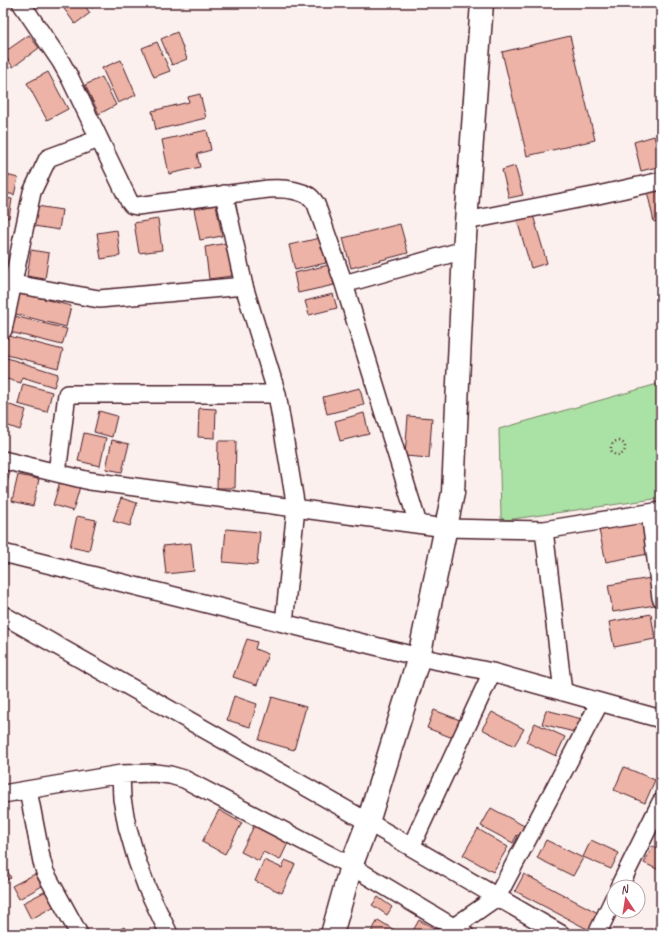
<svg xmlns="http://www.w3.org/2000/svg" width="664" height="937" viewBox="0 0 664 937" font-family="Caveat,sans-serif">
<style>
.green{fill:#aae1a4;stroke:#7a8068}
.building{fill:#ecb3a6;stroke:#4a1f2b}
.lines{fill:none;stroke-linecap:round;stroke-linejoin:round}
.minor-casing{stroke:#4a1f2b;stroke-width:20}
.secondary-casing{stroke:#4a1f2b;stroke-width:25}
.path{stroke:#4a1f2b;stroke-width:2.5;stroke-dasharray:1 3;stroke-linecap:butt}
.minor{stroke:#fff;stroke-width:17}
.secondary{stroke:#fff;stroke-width:22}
</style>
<rect width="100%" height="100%" fill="#fbf0ed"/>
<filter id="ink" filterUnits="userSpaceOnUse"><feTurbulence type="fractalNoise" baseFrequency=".025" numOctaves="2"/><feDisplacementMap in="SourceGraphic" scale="8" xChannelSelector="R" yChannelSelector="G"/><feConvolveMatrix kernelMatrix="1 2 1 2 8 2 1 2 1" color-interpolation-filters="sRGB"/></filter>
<g filter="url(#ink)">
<!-- green -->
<path class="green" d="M661 383V498L506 520 501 518 499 429Z"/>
<!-- building -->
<path class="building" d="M60 3H83L90 13 75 24Z
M88 3H100L92 8Z
M177 32 187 59 172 65 161 39Z
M29 35 39 48 13 67 3 53Z
M570 36 595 140 527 156 502 52Z
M157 42 170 71 154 77 142 48Z
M3 60 9 68 3 72Z
M121 60 136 95 118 103 102 68Z
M48 72 68 109 47 120 27 83Z
M102 77 116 105 99 114 85 85Z
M200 94 206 118 156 130 152 111 189 102 188 97Z
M207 130 211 150 197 154 200 167 169 174 162 140Z
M654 136 661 161V166L641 171 634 142Z
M515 166 523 195 509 198 502 170Z
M3 174 18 178 14 195 3 192Z
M661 188V220L654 222 647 191Z
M3 198 12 199 9 218 3 217Z
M216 205 222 236 200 240 194 209Z
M37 206 62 210 59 230 34 226Z
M533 215 547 263 531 268 517 220Z
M158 219 162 250 139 253 134 223Z
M400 224 408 253 351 268 343 238Z
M117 230 120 256 101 259 97 233Z
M320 238 326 263 295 270 289 245Z
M227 243 232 276 209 279 205 247Z
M31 250 49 253 45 279 27 276Z
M329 265 334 285 298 293 294 273Z
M13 291 71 306 66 327 8 312Z
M333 294 337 308 309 315 305 301Z
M10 315 67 329 62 345 6 331Z
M5 335 63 350 58 368 3 354V341Z
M4 357 58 374 54 387 22 377 21 383 3 378Z
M23 384 52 392 47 412 18 404Z
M360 388 364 405 327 414 323 397Z
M3 403 26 410 20 430 3 424Z
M199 408 216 409 215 438 198 437Z
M99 411 117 416 112 437 94 432Z
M364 413 369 434 340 441 335 421Z
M408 416 432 418 429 458 405 456Z
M84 433 106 438 100 466 78 461Z
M112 440 129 444 122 472 106 469Z
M218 441H236L235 488H217Z
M3 467 11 469 3 496Z
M18 475 39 479 33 506 12 501Z
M61 478 81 483 73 511 53 505Z
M121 498 137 503 130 526 113 521Z
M77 516 96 520 89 551 70 547Z
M642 522 648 554 606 562 599 530Z
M226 529 260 532 257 565 223 562Z
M191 543 194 571 166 574 163 546Z
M651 578 655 605 613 612 608 585Z
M651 614 655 639 614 647 609 622Z
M247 639 257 642 255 649 268 654 257 685 233 677Z
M234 696 257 704 250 727 227 720Z
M272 697 306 707 294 750 259 740Z
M434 710 465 722 458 740 427 728Z
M546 710 582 719 578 733 542 724Z
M492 712 524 729 514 746 482 729Z
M535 723 565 737 556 756 526 742Z
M624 767 655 780 645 803 614 790Z
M491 808 528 828 523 838 517 835 513 843 481 826Z
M219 810 242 823 225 854 202 842Z
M254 826 288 843 280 860 263 852 259 861 241 852Z
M478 829 508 847 493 872 463 855Z
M546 840 583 858 573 876 537 858Z
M591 840 619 853 611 869 583 857Z
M653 846 661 850V871L644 863Z
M264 860 282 868 285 860 295 864 282 893 255 881Z
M3 862 11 878 3 881Z
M35 874 42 886 19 899 12 886Z
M524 874 598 913 589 930 515 891Z
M46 891 55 906 31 919 23 903Z
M378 897 392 907 387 915 372 905Z
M661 915V934H660L653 931Z
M378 920 401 934H370Z
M419 920 441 932 440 934H411Z
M124 927 128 934H112Z"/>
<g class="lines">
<defs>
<path id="minor" d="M21 3 61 62 70 78 129 201 132 205 137 206 268 189C281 188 297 189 309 196 312 198 314 201 316 204L344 284 418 524
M224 194 244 286 277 394 296 508 284 623
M466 221 598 195 661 181
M3 282 99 299 244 286
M344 284 464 250
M3 330 32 192 48 158 99 139
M3 460 90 481 446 528 544 530 661 511
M57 473 67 394H277
M650 513 661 598
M544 530 563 692
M3 553 419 657 492 672 661 719
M3 615 368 822 561 934
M121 774 122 799 127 826 137 861 147 888 169 934
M28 790 42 862 45 872 79 934
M3 794 121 774 155 773 170 775 184 779 351 866 465 934
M411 847 492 672
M619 887 661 802
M450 934 454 927 497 897 600 702
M597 934 614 898"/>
<path id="secondary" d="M332 934 351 866 368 822 419 657 453 493 464 250 482 3"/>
</defs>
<!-- minor casing -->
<use href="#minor" class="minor-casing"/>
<!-- secondary casing -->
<use href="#secondary" class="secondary-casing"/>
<!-- path -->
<path class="path" d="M611 448a7 7 0 1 1 14 0a7 7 0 1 1-14 0Z"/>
<!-- minor -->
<use href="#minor" class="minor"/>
<!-- secondary -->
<use href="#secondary" class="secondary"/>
</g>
</g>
<!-- margin -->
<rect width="664" height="937" fill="none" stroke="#fff" stroke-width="16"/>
<rect x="8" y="8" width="648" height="921" fill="none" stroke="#4a1f2b" stroke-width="1.5" filter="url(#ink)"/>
<!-- north arrow -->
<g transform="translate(626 899) rotate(348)"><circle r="19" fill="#ffffff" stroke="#b7a5aa"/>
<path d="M0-3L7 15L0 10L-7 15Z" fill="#d1495b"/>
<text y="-6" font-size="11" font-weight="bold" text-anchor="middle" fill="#4a1f2b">N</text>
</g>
</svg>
